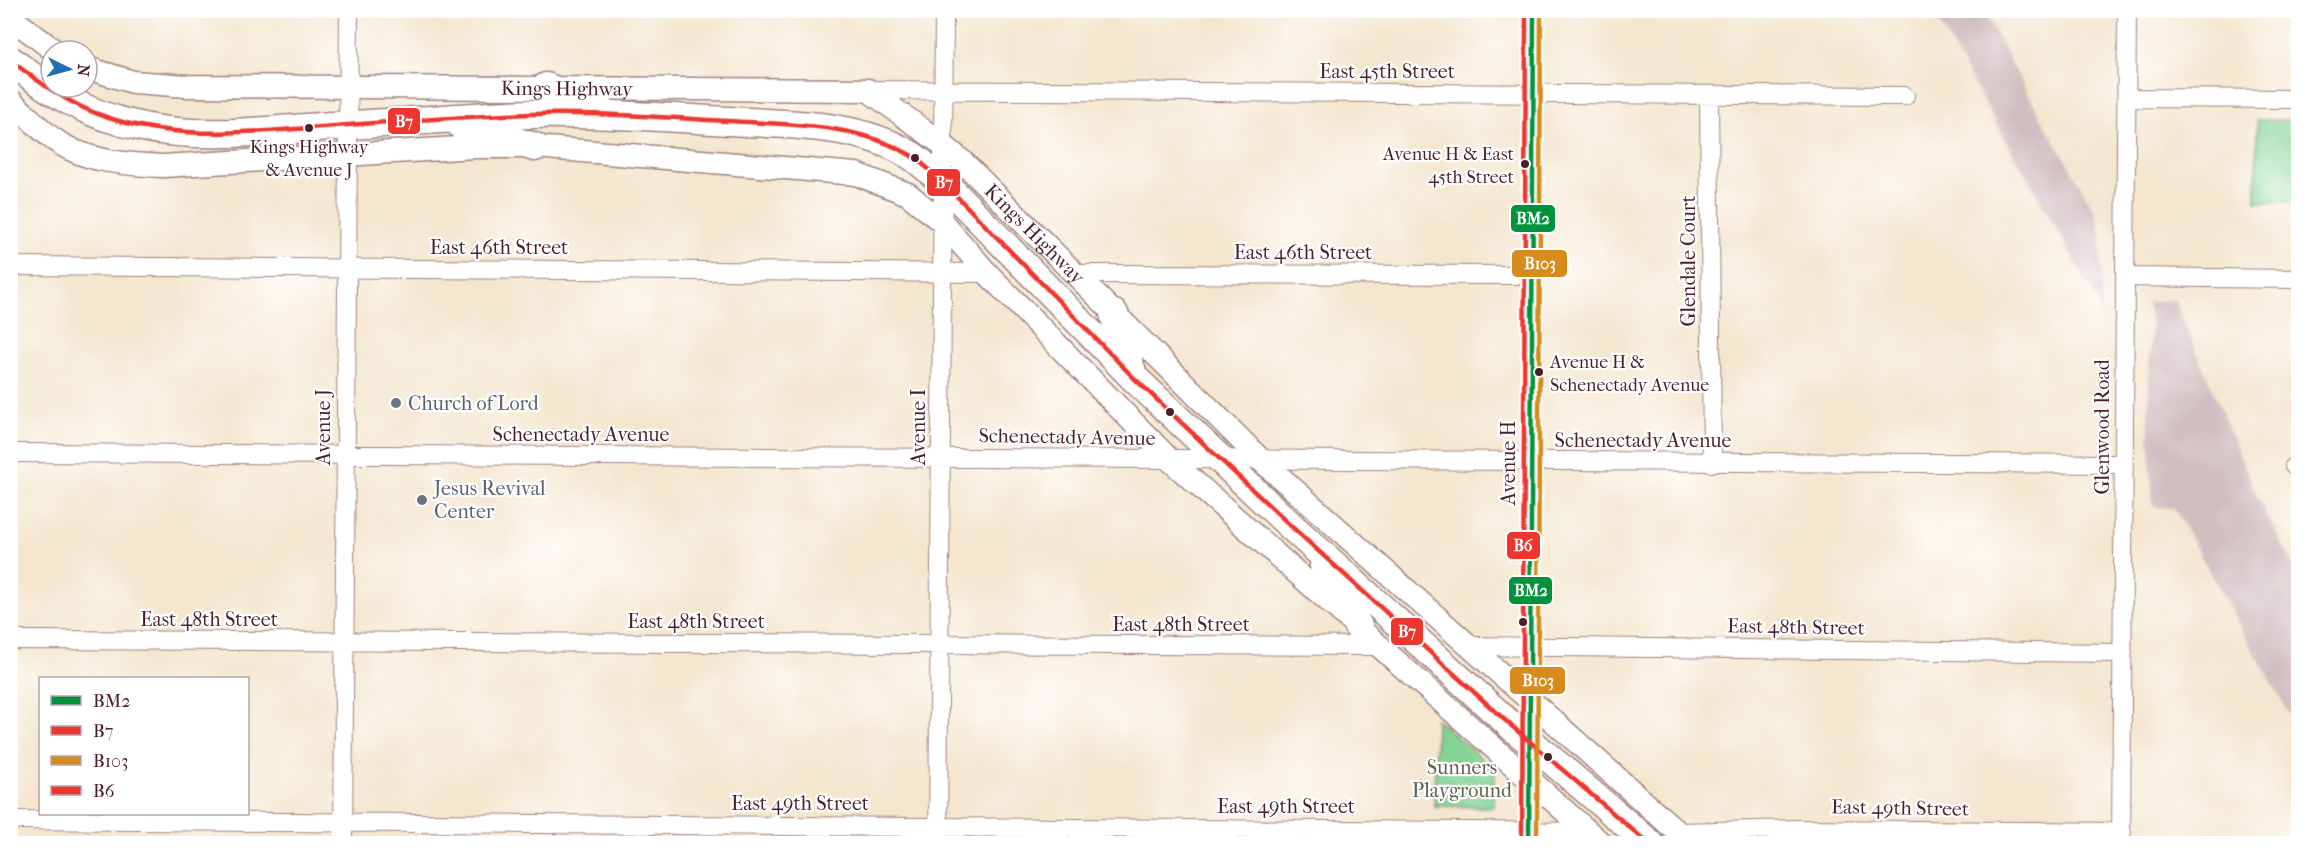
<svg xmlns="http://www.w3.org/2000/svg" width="2309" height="854" font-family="'IM FELL French Canon',serif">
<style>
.industrial{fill:#d2bec1}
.green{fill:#83d393;stroke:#66795f;stroke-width:1.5}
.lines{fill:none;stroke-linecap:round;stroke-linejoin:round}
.minor-casing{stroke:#9f827d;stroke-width:20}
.tertiary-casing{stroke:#9f827d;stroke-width:25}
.primary-casing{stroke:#9f827d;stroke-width:31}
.minor{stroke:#fff;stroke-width:18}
.tertiary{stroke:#fff;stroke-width:22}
.primary{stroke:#fff;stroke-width:28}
.bus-1-casing{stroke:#fff;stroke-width:9}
.bus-2-casing{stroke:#fff;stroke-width:9}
.bus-3-casing{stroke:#fff;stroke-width:9}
.bus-4-casing{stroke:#fff;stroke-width:9}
.bus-1{stroke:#00933c;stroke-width:4.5}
.bus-2{stroke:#ee352e;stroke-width:4.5}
.bus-3{stroke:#d78b1d;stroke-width:4.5}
.bus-4{stroke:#ee352e;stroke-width:4.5}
.bus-dot{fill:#4a1f2b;stroke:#fff;stroke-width:2}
.worship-dot{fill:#6b7280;stroke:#fff;stroke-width:2}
.labels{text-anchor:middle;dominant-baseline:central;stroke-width:4.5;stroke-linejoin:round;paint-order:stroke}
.bus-label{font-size:18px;fill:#4a1f2b;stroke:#fff}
.street-label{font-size:20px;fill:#4a1f2b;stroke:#fff}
.worship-label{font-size:20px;fill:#5b616d;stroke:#fff;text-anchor:start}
.park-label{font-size:20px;fill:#5e5e4f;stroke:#fff}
.line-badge{stroke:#fff;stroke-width:2}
.badge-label{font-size:16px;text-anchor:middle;font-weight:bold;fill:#fff}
</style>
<rect width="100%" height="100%" fill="#fff"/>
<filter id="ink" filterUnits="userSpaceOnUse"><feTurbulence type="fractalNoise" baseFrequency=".0167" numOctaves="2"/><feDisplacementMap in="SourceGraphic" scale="12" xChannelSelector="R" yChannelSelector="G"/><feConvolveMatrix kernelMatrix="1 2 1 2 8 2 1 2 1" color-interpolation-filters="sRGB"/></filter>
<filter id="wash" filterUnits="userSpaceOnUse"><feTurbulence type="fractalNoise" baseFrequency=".008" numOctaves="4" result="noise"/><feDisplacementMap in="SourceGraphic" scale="24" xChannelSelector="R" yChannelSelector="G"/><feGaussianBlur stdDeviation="1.35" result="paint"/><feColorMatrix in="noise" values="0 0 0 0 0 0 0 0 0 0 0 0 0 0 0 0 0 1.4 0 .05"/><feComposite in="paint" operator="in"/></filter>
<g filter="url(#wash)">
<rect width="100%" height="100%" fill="#f4e6cf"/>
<path class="industrial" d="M1932 11H1983L1985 13 2024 87 2096 213 2101 233 2102 315 2095 296Z
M2175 300 2259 501 2298 574V730L2174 508 2153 507 2148 413 2151 323 2147 302Z"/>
<path class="green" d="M2257 120H2298V202H2256Z
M1436 719 1495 770 1494 807 1434 806Z"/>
</g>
<g filter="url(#ink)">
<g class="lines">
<defs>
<path id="minor" d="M868 90 1905 96
M1709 95 1712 463
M2126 98 2298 99
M10 266 987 273
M1074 274 1532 275
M2125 277 2298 279
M10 453 2124 464
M2294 466H2298
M10 640 1380 646
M1468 646 2123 653
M10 820 1589 832
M1678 832 1801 829 2122 832
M1529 843 1534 10
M343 844 349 10
M938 844 944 10
M2121 844 2127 10"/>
<g id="tertiary">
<path d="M10 17 55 51"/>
<path id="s1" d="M87 68 133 82 188 86 868 90 942 144 963 162 1262 461 1691 844"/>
<path d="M10 100C24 112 37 127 52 138 83 162 126 164 163 166L475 147H535L856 174 908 194 942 222 987 273 1170 460 1602 844"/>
</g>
<path id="primary" d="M10 60C55 95 86 115 143 127 208 141 284 128 351 125 410 122 470 116 530 114 596 113 663 117 728 121 790 125 857 122 912 156 923 163 932 173 942 181L1133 377 1292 527 1507 722 1650 844
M546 87 601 109
M462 126 535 147
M1114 314 1132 372
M1324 566 1359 628"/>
</defs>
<use href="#minor" class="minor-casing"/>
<use href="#tertiary" class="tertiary-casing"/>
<use href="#primary" class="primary-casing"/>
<use href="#minor" class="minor"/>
<use href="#tertiary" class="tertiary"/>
<use href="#primary" class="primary"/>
<defs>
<path id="bus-1" d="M1529 844 1534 10"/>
<path id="bus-2" d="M10 60C40 83 70 105 106 117 176 141 250 132 322 127 383 122 445 118 506 115 580 111 655 117 729 121 791 125 857 123 912 156 923 163 932 173 942 181L1133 377 1292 527 1507 722 1649 844"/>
<path id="bus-3" d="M1537 844 1541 10"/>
<path id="bus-4" d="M1522 844 1526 10"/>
</defs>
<use href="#bus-1" class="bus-1-casing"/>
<use href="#bus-2" class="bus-2-casing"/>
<use href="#bus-3" class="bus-3-casing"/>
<use href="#bus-4" class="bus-4-casing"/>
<use href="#bus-1" class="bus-1"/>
<use href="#bus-2" class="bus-2"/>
<use href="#bus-3" class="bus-3"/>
<use href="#bus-4" class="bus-4"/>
</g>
</g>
<g class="bus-dot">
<circle cx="309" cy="128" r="5"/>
<circle cx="915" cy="158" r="5"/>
<circle cx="1525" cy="164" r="5"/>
<circle cx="1539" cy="372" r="5"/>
<circle cx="1170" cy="412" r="5"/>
<circle cx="1523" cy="622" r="5"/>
<circle cx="1548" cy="757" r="5"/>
</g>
<g class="worship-dot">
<circle cx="396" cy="403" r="6"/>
<circle cx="422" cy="500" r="6"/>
</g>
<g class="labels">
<g class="bus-label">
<text x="309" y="147">Kings Highway<tspan x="309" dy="23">&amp; Avenue J</tspan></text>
<text x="1514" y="154" text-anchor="end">Avenue H &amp; East<tspan x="1514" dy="23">45th Street</tspan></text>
<text x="1550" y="362" text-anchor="start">Avenue H &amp;<tspan x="1550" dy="23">Schenectady Avenue</tspan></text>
</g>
<g class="street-label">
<text x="1387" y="71">East 45th Street</text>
<text stroke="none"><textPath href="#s1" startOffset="482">Kings Highway</textPath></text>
<text stroke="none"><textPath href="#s1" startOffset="1004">Kings Highway</textPath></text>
<text x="499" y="247">East 46th Street</text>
<text x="1303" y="252">East 46th Street</text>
<text transform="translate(1688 261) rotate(-90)">Glendale Court</text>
<text transform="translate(323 427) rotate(-90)">Avenue J</text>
<text transform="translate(918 427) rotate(-90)">Avenue I</text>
<text transform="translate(2102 427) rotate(-90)">Glenwood Road</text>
<text x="581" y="434">Schenectady Avenue</text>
<text transform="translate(1067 437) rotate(1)">Schenectady Avenue</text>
<text x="1643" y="440">Schenectady Avenue</text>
<text transform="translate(1508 463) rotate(-90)">Avenue H</text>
<text x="209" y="619">East 48th Street</text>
<text x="696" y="621">East 48th Street</text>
<text x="1181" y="624">East 48th Street</text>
<text transform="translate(1796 627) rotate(1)">East 48th Street</text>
<text x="800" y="803">East 49th Street</text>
<text x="1286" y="806">East 49th Street</text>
<text transform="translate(1900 808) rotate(1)">East 49th Street</text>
</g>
<g class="worship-label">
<text x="408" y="403">Church of Lord</text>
<text x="434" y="488">Jesus Revival<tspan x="434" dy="23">Center</tspan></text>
</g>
<g class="park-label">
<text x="1462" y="767">Sunners<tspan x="1462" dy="23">Playground</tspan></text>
</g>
</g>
<g class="line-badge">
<rect x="387" y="107" width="34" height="28" rx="6" fill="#ee352e"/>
<rect x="926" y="168" width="35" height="29" rx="6" fill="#ee352e"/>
<rect x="1510" y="204" width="46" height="29" rx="6" fill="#00933c"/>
<rect x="1511" y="249" width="57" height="29" rx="6" fill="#d78b1d"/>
<rect x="1506" y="531" width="35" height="29" rx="6" fill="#ee352e"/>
<rect x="1508" y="576" width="45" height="29" rx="6" fill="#00933c"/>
<rect x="1390" y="617" width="34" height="29" rx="6" fill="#ee352e"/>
<rect x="1509" y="666" width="57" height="29" rx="6" fill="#d78b1d"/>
</g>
<g class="badge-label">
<text x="404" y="127">B7</text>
<text x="944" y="188">B7</text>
<text x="1533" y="224">BM2</text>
<text x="1540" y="269">B103</text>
<text x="1523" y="551">B6</text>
<text x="1531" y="596">BM2</text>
<text x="1407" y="637">B7</text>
<text x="1538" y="686">B103</text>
</g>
<rect width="2309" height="854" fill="none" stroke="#fff" stroke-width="36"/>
<rect x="39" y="677" width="210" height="138" fill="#ffffff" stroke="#b7a5aa" stroke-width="1.5"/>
<rect x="51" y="696" width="30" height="9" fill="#00933c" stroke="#b7a5aa" stroke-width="1.5"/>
<text x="93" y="707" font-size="18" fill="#4a1f2b">BM2</text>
<rect x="51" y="726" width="30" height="9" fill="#ee352e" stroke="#b7a5aa" stroke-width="1.5"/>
<text x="93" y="737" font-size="18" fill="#4a1f2b">B7</text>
<rect x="51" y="756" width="30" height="9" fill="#d78b1d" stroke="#b7a5aa" stroke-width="1.5"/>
<text x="93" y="767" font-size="18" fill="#4a1f2b">B103</text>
<rect x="51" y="786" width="30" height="9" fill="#ee352e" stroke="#b7a5aa" stroke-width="1.5"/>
<text x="93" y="797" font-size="18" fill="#4a1f2b">B6</text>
<g transform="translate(69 69) rotate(95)"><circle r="28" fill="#ffffff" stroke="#b7a5aa" stroke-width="1.5"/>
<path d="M0-4.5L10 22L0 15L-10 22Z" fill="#1f6fb2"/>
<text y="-9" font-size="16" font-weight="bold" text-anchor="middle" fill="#4a1f2b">N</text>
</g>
</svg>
